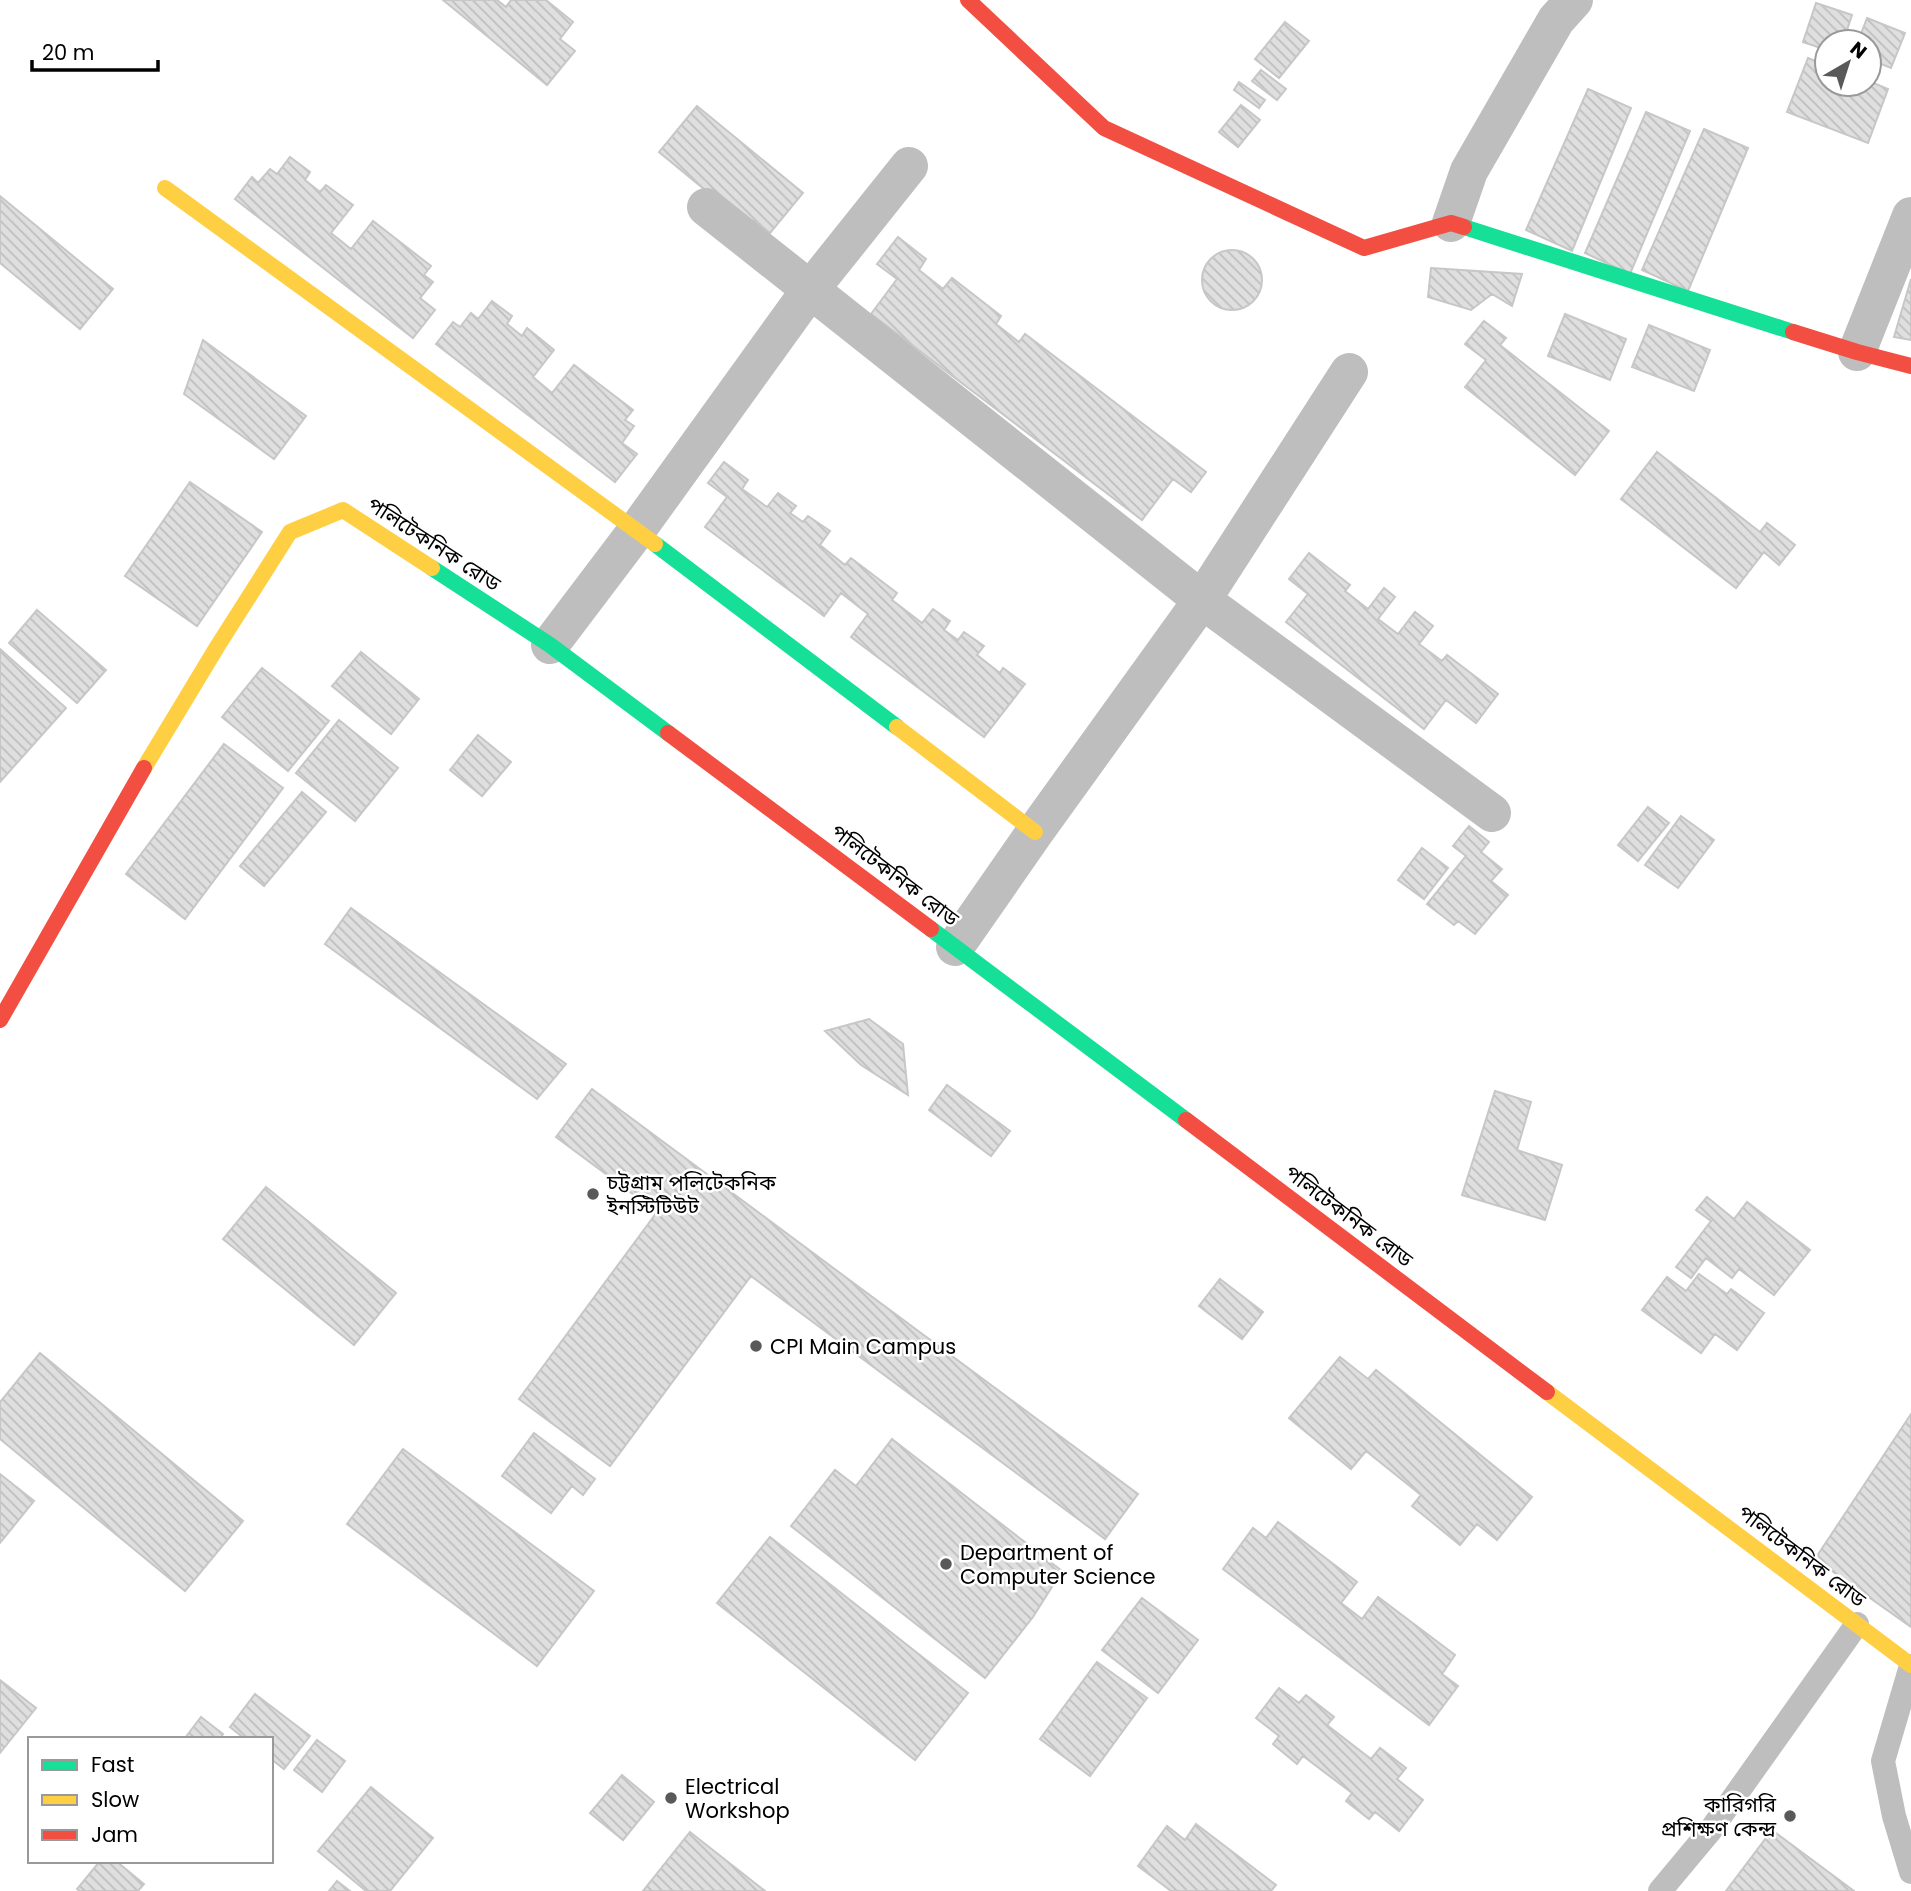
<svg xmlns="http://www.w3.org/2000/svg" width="1911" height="1891" font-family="Poppins,'Noto Sans Bengali',sans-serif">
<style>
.building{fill:url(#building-back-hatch);stroke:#c7c7c7;stroke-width:2}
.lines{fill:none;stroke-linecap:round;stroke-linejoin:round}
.lane{stroke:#bebebe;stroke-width:24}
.street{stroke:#bebebe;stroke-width:38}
.fast{stroke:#16e098;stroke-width:16}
.slow{stroke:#ffcf43;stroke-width:16}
.jam{stroke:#f24e42;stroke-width:16}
.poi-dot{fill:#595959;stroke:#fff;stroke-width:2.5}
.labels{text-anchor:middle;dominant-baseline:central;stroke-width:5;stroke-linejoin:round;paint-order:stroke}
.street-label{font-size:21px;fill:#000;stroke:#fff}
.poi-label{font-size:21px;fill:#000;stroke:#fff;text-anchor:start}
</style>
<defs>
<pattern id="building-back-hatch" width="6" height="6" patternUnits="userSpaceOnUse" patternTransform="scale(1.75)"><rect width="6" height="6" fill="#dfdfdf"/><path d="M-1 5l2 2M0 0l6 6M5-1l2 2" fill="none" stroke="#bebebe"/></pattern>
</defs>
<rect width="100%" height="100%" fill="#fff"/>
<path class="building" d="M443 0H497L506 7 511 0H546L573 22 560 39 575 51 547 85Z
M1816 3 1852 15 1843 42H1827V50L1803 42Z
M1867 18 1905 33 1891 68 1869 59V42H1858Z
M1285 22 1309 41 1279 78 1255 59Z
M1808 58 1827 66V84H1869V81L1888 89 1868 143 1787 112Z
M1261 70 1286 89 1277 100 1252 81Z
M1239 82 1265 100 1259 108 1234 90Z
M1588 89 1631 108 1572 251 1526 230Z
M1241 105 1260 120 1238 147 1219 132Z
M697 106 803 193 770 233 754 220 749 226 659 152Z
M1646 112 1690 131 1630 274 1585 253Z
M1704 129 1748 148 1688 291 1642 270Z
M290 157 310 172 305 180 320 192 326 185 353 205 331 233 351 249 373 221 431 266 424 275 433 282 420 298 435 310 413 338 235 199 252 177 258 183 270 169 277 174Z
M0 196 113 289 80 329 0 263Z
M898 237 926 259 919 270 943 289 952 278 1001 316 996 324 1019 342 1025 334 1206 472 1191 492 1173 479 1142 520 871 314 897 279 877 264Z
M1202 280a30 30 0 1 1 60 0a30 30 0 1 1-60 0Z
M1431 268 1522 274 1512 306 1492 294 1471 310 1428 297Z
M1911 279V340L1894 337Z
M492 301 512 316 507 324 522 336 527 328 554 350 533 377 552 393 574 365 633 410 625 420 634 426 622 443 637 454 615 482 436 344 453 322 460 327 471 313 478 319Z
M1565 314 1626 339 1610 380 1548 356Z
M1484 321 1506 338 1500 345 1609 431 1575 475 1465 387 1486 360 1465 344Z
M1649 325 1710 350 1694 391 1632 367Z
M203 340 306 416 274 459 184 394Z
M1657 452 1760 532 1767 523 1795 545 1779 565 1764 552 1736 588 1621 499Z
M724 462 748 480 742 489 767 507 778 493 796 506 790 513 803 522 808 516 830 531 820 545 845 565 851 558 897 593 892 600 922 623 933 609 950 621 944 630 958 640 964 632 984 646 977 655 1000 673 1003 668 1025 684 984 737 851 637 868 614 841 593 824 616 705 527 727 497 708 483Z
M190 482 262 532 197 626 125 576Z
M1309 553 1350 585 1345 591 1368 609 1384 588 1395 597 1378 619 1398 634 1415 612 1433 626 1419 644 1442 661 1447 655 1498 694 1476 723 1446 700 1424 729 1286 622 1308 594 1289 579Z
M37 610 106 670 77 703 9 643Z
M0 649 66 708 0 782Z
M361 652 419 699 391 734 332 686Z
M262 668 329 721 288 771 222 717Z
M339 720 398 768 355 821 296 773Z
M478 735 511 762 482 796 450 770Z
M224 744 283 788 185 919 126 874Z
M302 792 326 812 264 886 240 866Z
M1648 807 1669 823 1638 861 1618 845Z
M1681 816 1714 840 1678 888 1645 865Z
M1469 826 1489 842 1481 852 1502 869 1491 881 1508 895 1475 934 1458 921 1454 925 1427 904 1466 856 1453 846Z
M1422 848 1448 868 1424 899 1398 880Z
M351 908 566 1064 537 1099 325 944Z
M869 1019 903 1044 908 1095 861 1065 825 1031Z
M947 1085 1010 1131 991 1156 929 1110Z
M592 1089 1138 1494 1105 1539 751 1276 610 1466 519 1399 657 1212 556 1137Z
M1495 1091 1531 1102 1517 1150 1562 1165 1545 1220 1462 1195Z
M266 1187 396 1293 354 1345 223 1239Z
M1707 1197 1734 1219 1747 1202 1810 1250 1774 1295 1739 1269 1732 1278 1706 1258 1691 1278 1676 1267 1711 1221 1696 1210Z
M1699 1274 1727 1294 1731 1289 1764 1313 1737 1350 1715 1334 1701 1353 1642 1310 1667 1277 1686 1291Z
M1220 1279 1263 1312 1242 1339 1199 1306Z
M40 1353 243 1521 185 1591 0 1439V1402Z
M1340 1357 1368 1379 1376 1370 1532 1497 1497 1540 1477 1524 1460 1545 1412 1506 1421 1495 1366 1451 1351 1469 1289 1418Z
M1911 1414V1627L1815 1559Z
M534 1433 595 1479 583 1495 572 1486 551 1513 502 1476Z
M892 1439 1062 1571 1033 1617 985 1678 791 1526 835 1470 856 1486Z
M403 1449 594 1591 537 1666 347 1524Z
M0 1474 34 1501 0 1543Z
M1278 1522 1357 1582 1341 1603 1362 1619 1378 1597 1455 1655 1442 1674 1458 1686 1429 1725 1223 1569 1253 1528 1266 1538Z
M770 1537 968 1693 915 1760 717 1603Z
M1142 1598 1198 1640 1158 1693 1102 1650Z
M1097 1662 1147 1698 1090 1776 1040 1739Z
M0 1680 36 1708 0 1753Z
M1279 1688 1299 1703 1306 1695 1334 1717 1327 1725 1371 1759 1380 1748 1406 1768 1397 1779 1423 1800 1399 1831 1375 1812 1369 1819 1346 1801 1352 1793 1303 1756 1297 1764 1273 1744 1279 1736 1256 1718Z
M255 1694 310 1736 284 1769 271 1759V1739H245L230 1727Z
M201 1717 223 1734 220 1739 185 1738Z
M317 1740 345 1761 322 1792 294 1770Z
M622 1775 654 1802 623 1840 590 1813Z
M371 1787 433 1838 390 1891H366L318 1851Z
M1196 1824 1276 1885 1271 1891H1171L1138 1866 1167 1826 1185 1840Z
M1772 1830 1854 1891H1726Z
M690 1832 765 1891H643Z
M100 1861H116L144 1884 138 1891H80L77 1889Z
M337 1881 350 1891H329Z"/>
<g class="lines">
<path class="lane" d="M1911 1666 1883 1761 1894 1816 1911 1872
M1660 1891 1710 1831 1857 1624"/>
<path class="street" d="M706 207 1202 600 1492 813
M1451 223 1469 171 1556 20 1574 0
M1857 352 1911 216
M550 645 637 530 810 290 909 166
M955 947 1035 832 1202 600 1349 372"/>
<path class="fast" d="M1464 227 1793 332
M655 544 897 727
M432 568 550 645 668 733
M931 929 1186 1120"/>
<path class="slow" d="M165 188 655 544
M897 727 1035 832
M144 768 217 647 290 532 343 510 432 568
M1547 1392 1911 1665"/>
<path class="jam" d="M968 0 1104 128 1364 248 1451 223 1464 227
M1793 332 1857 352 1911 366
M668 733 931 929
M0 1020 144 768
M1186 1120 1547 1392"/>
</g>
<g class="poi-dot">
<circle cx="593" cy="1194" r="7"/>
<circle cx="756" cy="1346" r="7"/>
<circle cx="946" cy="1564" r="7"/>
<circle cx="671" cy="1798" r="7"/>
<circle cx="1790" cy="1816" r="7"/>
</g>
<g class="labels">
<g class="street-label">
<text transform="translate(434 544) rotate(33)">পলিটেকনিক রোড</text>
<text transform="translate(895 875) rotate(37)">পলিটেকনিক রোড</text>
<text transform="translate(1349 1216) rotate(37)">পলিটেকনিক রোড</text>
<text transform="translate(1802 1556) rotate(37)">পলিটেকনিক রোড</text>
</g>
<g class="poi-label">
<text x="607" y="1182">চট্টগ্রাম পলিটেকনিক<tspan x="607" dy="24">ইনস্টিটিউট</tspan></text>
<text x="770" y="1346">CPI Main Campus</text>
<text x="960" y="1552">Department of<tspan x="960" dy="24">Computer Science</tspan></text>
<text x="685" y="1786">Electrical<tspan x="685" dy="24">Workshop</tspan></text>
<text x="1776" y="1804" text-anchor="end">কারিগরি<tspan x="1776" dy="24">প্রশিক্ষণ কেন্দ্র</tspan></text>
</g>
</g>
<rect x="28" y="1737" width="245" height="126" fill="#ffffff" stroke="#999999" stroke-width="2"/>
<rect x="42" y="1760" width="35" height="10" fill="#16e098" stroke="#999999" stroke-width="2"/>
<text x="91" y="1772" font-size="21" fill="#000000">Fast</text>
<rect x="42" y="1795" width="35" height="10" fill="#ffcf43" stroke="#999999" stroke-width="2"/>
<text x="91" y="1807" font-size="21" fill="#000000">Slow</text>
<rect x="42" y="1830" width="35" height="10" fill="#f24e42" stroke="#999999" stroke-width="2"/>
<text x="91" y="1842" font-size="21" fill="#000000">Jam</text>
<g transform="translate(1848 63) rotate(39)"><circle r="33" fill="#ffffff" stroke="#999999" stroke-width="2"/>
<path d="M0-5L12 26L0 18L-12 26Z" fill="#595959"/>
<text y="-10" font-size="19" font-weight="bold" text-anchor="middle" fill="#000000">N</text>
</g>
<path d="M32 60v10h126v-10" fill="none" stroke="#000000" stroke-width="3.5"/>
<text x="42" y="60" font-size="21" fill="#000000" stroke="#ffffff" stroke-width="5" paint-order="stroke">20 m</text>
</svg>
